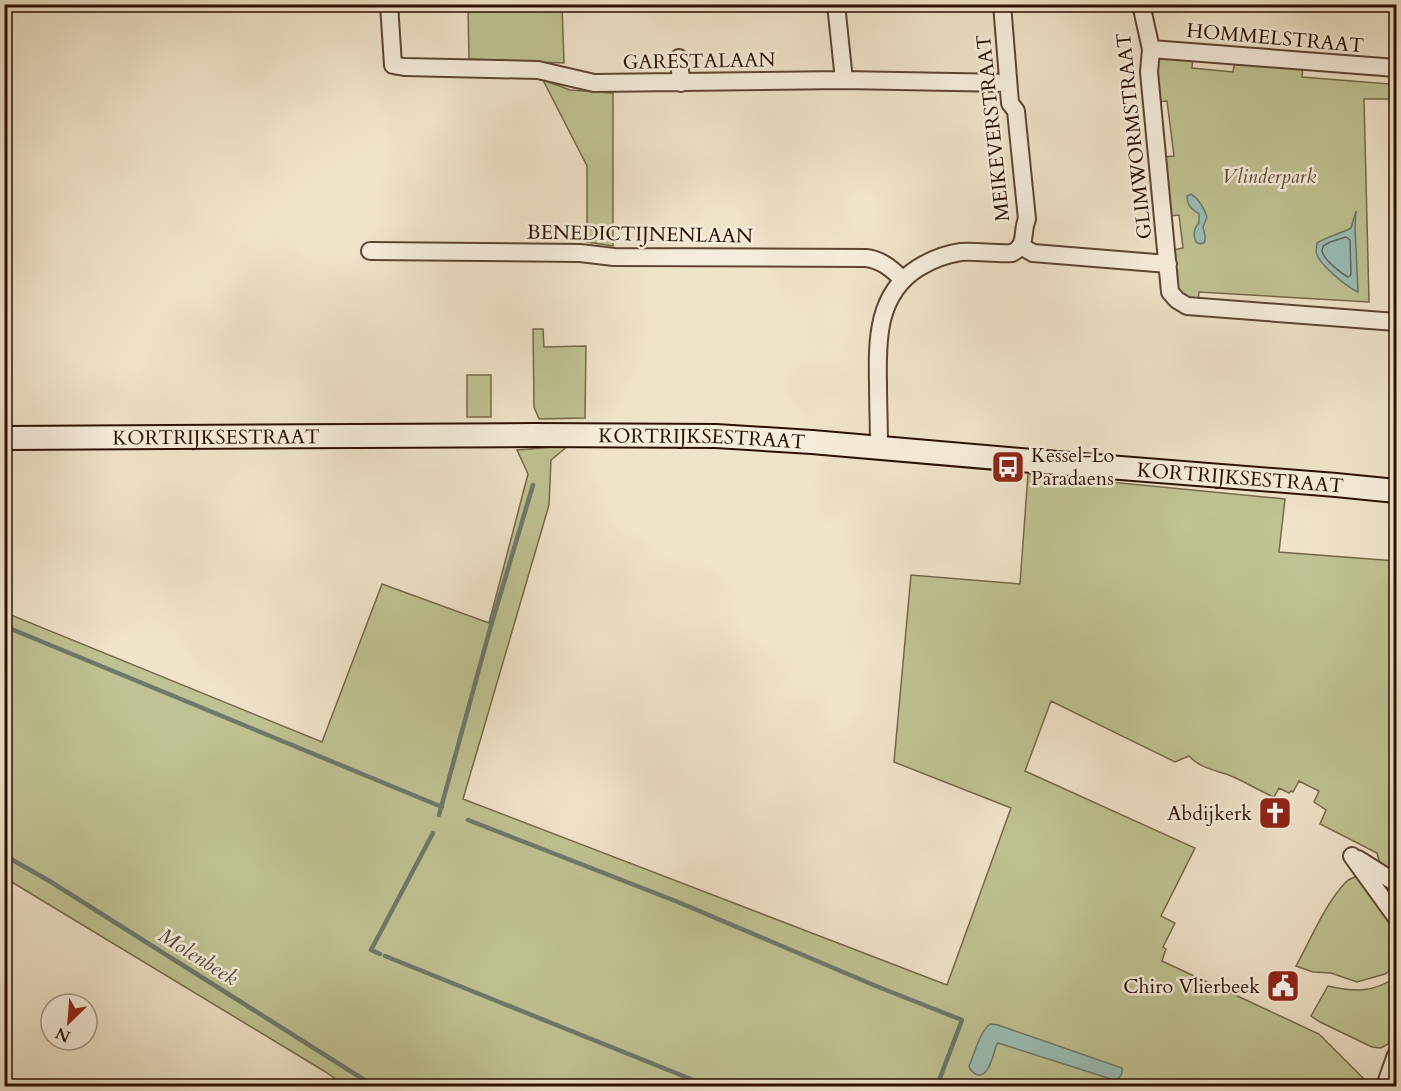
<svg xmlns="http://www.w3.org/2000/svg" width="1401" height="1091" font-family="Cardo,serif">
<style>
.green{fill:#bfc292;stroke:#766849;stroke-width:1.5}
.water{fill:#9abeb6;stroke:#6e786d;stroke-width:1.5}
.lines{fill:none;stroke-linecap:round;stroke-linejoin:round}
.shore{stroke:#64665b;stroke-width:1.5}
.stream{stroke:#6e786d;stroke-width:4.5}
.street-casing{stroke:#5e4432;stroke-width:20}
.secondary-casing{stroke:#2d0f00;stroke-width:26}
.street{stroke:#f5eddb;stroke-width:16}
.secondary{stroke:#f5eddb;stroke-width:22}
.labels{text-anchor:middle;dominant-baseline:central;stroke-width:5;stroke-linejoin:round;paint-order:stroke}
.street-label{font-size:20px;fill:#2d0f00;stroke:#f5eddb}
.park-label{font-size:20px;font-style:italic;fill:#604e33;stroke:#f5eddb}
.poi-label{font-size:20px;fill:#2d0f00;stroke:#f5eddb;text-anchor:end}
.water-label{font-size:21px;font-style:italic;fill:#534c40;stroke:#f5eddb}
</style>
<rect width="100%" height="100%" fill="#efe3c8"/>
<filter id="stains"><feTurbulence type="fractalNoise" baseFrequency=".00333" numOctaves="4"/><feColorMatrix values="0 0 0 0 .2 0 0 0 0 .09 0 0 0 0 .02 0 0 0 .5 -.17"/></filter>
<radialGradient id="worn" r=".72"><stop offset=".6" stop-color="#630" stop-opacity="0"/><stop offset="1" stop-color="#630" stop-opacity=".3"/></radialGradient>
<path class="green" d="M468 5H580H562L564 63 469 59Z
M1163 57H1193L1192 68 1233 72 1235 61 1303 66 1302 77 1389 84 1390 73 1396 74V99H1364L1369 302 1199 292 1198 303C1194 301 1188 300 1184 297 1174 289 1174 262 1173 250L1183 248 1179 215 1169 216 1162 157 1174 156 1167 101 1156 102V65L1159 60Z
M543 80 570 90 613 93V246L587 242V166Z
M533 329H543L544 347 586 346 585 418 539 419 534 407Z
M467 375H491V417H467Z
M568 446 551 460 549 505 463 799 947 985 1011 808 894 762 911 575 1020 584 1028 474 1285 499 1279 552 1396 561V876L1380 864 1377 853 1320 824 1326 810 1314 802 1319 791 1299 781 1293 792 1291 791 1289 793 1279 788 1274 797C1259 791 1246 782 1231 776 1216 770 1201 769 1189 756L1175 762 1051 701 1025 771 1195 848 1161 916 1175 923 1163 947 1166 949 1162 961 1319 1034 1371 1086H346L324 1071 5 878 4 612 322 742 382 584 489 623 528 474 517 450Z
M1362 875 1396 923V967L1385 974 1357 982 1331 973 1313 972 1296 966C1310 941 1325 904 1345 883 1349 878 1355 877 1362 875Z
M1396 977V1025L1388 1044 1381 1048 1372 1047 1320 1022 1311 1016 1328 986C1354 992 1373 993 1396 977Z"/>
<path class="water" d="M1191 194C1199 199 1204 208 1207 217L1203 227C1204 233 1207 236 1204 243L1200 244 1196 242C1193 235 1193 229 1199 223V214C1192 209 1187 206 1187 196Z
M1356 211 1355 227 1358 292C1347 287 1318 264 1316 252 1316 252 1317 244 1317 243 1328 236 1340 234 1351 228Z
M990 1024 998 1025 1122 1068C1123 1074 1120 1079 1114 1080L998 1043 996 1046C993 1057 986 1088 970 1069L969 1066C975 1053 979 1033 990 1024Z"/>
<g class="lines">
<path class="shore" d="M1346 237 1350 240 1351 275 1348 277C1342 274 1323 259 1322 251 1322 250 1323 248 1323 246L1330 242Z"/>
<path class="stream" d="M4 626 442 807
M439 815 490 629 533 485
M468 820 678 902 876 986 962 1020 937 1086
M4 855 51 882 374 1086
M380 954 371 950 433 833
M385 956 708 1086"/>
<defs>
<path id="street" d="M389 4 393 65 404 67 538 70 594 83 844 80 1008 83
M836 4 844 80
M1141 4 1151 49 1149 72 1170 292 1177 300 1187 306 1396 322
M1151 49 1396 68
M679 58 681 83
M1021 246 1033 253 1168 264
M370 251 580 253 614 257 866 258C882 260 892 269 903 280
M879 448C879 426 878 405 878 383 877 340 877 294 918 268 931 260 946 254 961 252 978 251 995 254 1012 253 1028 245 1021 233 1027 219L1016 111 1010 103 1002 4
M1352 856 1396 917
M1358 859 1396 883
M1385 1086 1396 1055"/>
<g id="secondary">
<path id="s1" d="M4 438 534 435 716 436 812 442 1020 460 1336 485 1396 491"/>
</g>
</defs>
<use href="#street" class="street-casing"/>
<use href="#secondary" class="secondary-casing"/>
<use href="#street" class="street"/>
<use href="#secondary" class="secondary"/>
</g>
<defs>
<symbol id="bus-square" viewBox="-11 -11 22 22"><rect x="-9" y="-9" width="18" height="18" rx="4" fill="#8f2418" stroke="#f5eddb"/><path d="M-5-6H5V4H4V6H2V4H-2V6H-4V4H-5ZM-3.5-4V0h7V-4ZM-3.5 1.2v1.5H-2V1.2ZM2 1.2v1.5H3.5V1.2Z" fill="#fff"/></symbol>
<symbol id="church-square" viewBox="-11 -11 22 22"><rect x="-9" y="-9" width="18" height="18" rx="4" fill="#8f2418" stroke="#f5eddb"/><path d="M-1.2-6h2.4v3.5h3.3v2.4h-3.3V6h-2.4V-.1h-3.3v-2.4h3.3Z" fill="#fff"/></symbol>
<symbol id="civic-square" viewBox="-11 -11 22 22"><rect x="-9" y="-9" width="18" height="18" rx="4" fill="#8f2418" stroke="#f5eddb"/><path d="M-.6-6.5H3V-4.5H.6V-3L4-1V1h2V6H-6V1h2V-1L-.6-3ZM-1.2 2.5V6h2.4V2.5Z" fill="#fff"/></symbol>
</defs>
<g fill-rule="evenodd">
<use href="#bus-square" x="989" y="448" width="38" height="38"/>
<use href="#church-square" x="1256" y="794" width="38" height="38"/>
<use href="#civic-square" x="1264" y="967" width="38" height="38"/>
</g>
<g class="labels">
<g class="street-label">
<text transform="translate(1275 38) rotate(5)">HOMMELSTRAAT</text>
<text transform="translate(699 61) rotate(-1)">GARESTALAAN</text>
<text transform="translate(993 128) rotate(-96)">MEIKEVERSTRAAT</text>
<text transform="translate(1134 136) rotate(-96)">GLIMWORMSTRAAT</text>
<text transform="translate(640 234) rotate(1)">BENEDICTIJNENLAAN</text>
<text stroke="none"><textPath href="#s1" startOffset="212">KORTRIJKSESTRAAT</textPath></text>
<text stroke="none"><textPath href="#s1" startOffset="698">KORTRIJKSESTRAAT</textPath></text>
<text stroke="none"><textPath href="#s1" startOffset="1238">KORTRIJKSESTRAAT</textPath></text>
</g>
<g class="park-label">
<text x="1269" y="176">Vlinderpark</text>
</g>
<g class="poi-label">
<text x="1031" y="455" text-anchor="start">Kessel-Lo<tspan x="1031" dy="23">Paradaens</tspan></text>
<text x="1252" y="813">Abdijkerk</text>
<text x="1260" y="986">Chiro Vlierbeek</text>
</g>
<g class="water-label">
<text transform="translate(198 957) rotate(32)">Molenbeek</text>
</g>
</g>
<rect width="1401" height="1091" fill="none" stroke="#efe3c8" stroke-width="24"/>
<rect x="6" y="6" width="1389" height="1079" fill="none" stroke="#2d0f00" stroke-width="3"/>
<rect x="12" y="12" width="1377" height="1067" fill="none" stroke="#2d0f00" stroke-width="1.5"/>
<g transform="translate(69 1022) rotate(205)"><circle r="28" fill="#f5eddb" stroke="#a59483" stroke-width="1.5"/>
<path d="M0-4.5L10 22L0 15L-10 22Z" fill="#8f2418"/>
<text y="-9" font-size="16" font-weight="bold" text-anchor="middle" fill="#2d0f00">N</text>
</g>
<rect width="100%" height="100%" filter="url(#stains)"/>
<rect width="100%" height="100%" fill="url(#worn)"/>
</svg>
